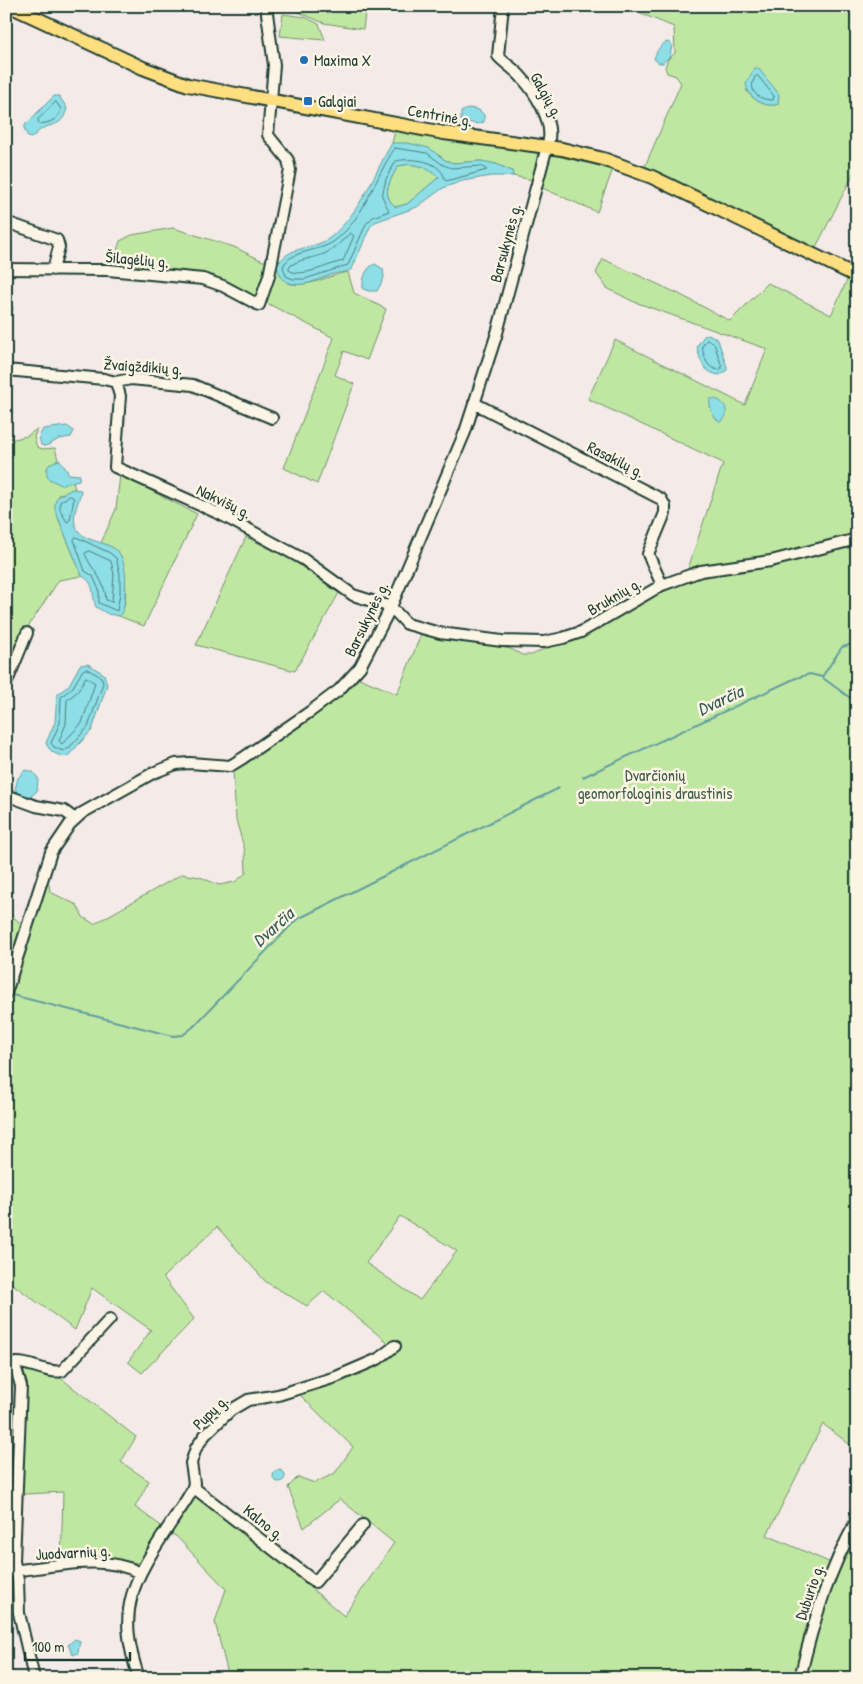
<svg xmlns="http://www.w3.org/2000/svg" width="863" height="1684" font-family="'Patrick Hand',sans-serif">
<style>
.green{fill:#c0e7a2;stroke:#70926b;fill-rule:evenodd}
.water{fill:#8ddee7;stroke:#619e9f;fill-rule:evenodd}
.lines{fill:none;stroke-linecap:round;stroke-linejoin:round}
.shore{stroke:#4b7d7c;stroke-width:1}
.stream{stroke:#619e9f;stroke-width:2}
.minor-casing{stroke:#1f3d34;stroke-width:14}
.major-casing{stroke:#1f3d34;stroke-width:16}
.minor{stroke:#fcf5e5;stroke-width:10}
.major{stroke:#fedf80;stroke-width:12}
.poi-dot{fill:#1f6fb2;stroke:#fcf5e5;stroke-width:2}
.labels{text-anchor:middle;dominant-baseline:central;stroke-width:5;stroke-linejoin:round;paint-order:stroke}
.poi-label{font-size:16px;fill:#1f3d34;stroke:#fcf5e5;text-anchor:start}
.street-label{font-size:16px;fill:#1f3d34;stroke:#fcf5e5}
.park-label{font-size:16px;fill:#3f5f4a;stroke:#fcf5e5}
.water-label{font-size:18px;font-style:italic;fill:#355d58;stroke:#fcf5e5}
</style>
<rect width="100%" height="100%" fill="#f4eae7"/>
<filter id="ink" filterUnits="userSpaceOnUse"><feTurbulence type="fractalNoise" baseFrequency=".02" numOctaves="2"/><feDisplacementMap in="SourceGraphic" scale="10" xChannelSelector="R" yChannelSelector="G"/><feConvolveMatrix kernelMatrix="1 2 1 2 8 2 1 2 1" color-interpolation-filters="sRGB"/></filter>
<g filter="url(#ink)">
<path class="green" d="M293 6H366L363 29 324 23 291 9Z
M639 6H857V167L815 249 645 166 681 83 676 76 667 73 665 67 668 59 675 53 674 27 642 14ZM746 90 778 104C766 108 753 100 746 90Z
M283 14 305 17 319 24 325 40 280 36Z
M395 131 423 137 433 135 533 150 538 152 533 180 513 176 512 171 496 164 481 161 453 163 445 160 439 155 392 143Z
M553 155 613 169 597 212 540 187 549 157Z
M410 164 424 167 439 177 407 204 396 207C380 195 390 181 398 166Z
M173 228 234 247 263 261 280 260 277 267 287 283C308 289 328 275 348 272L354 293 386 309 367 360 344 351 335 375 354 384 317 484 284 468 334 338 213 275 151 270 132 263 117 251 120 241 132 235Z
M603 259 679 294 730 321 768 283 831 315 849 276 857 280V1450L823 1424 767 1535 838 1566 857 1534V1678H792L732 1671 731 1678H229L215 1622 226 1589 177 1537 164 1529 146 1559 139 1563 107 1559 61 1564 63 1492 6 1495V1469L20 1467 25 1389 22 1368 62 1379 136 1437 121 1462 149 1481 135 1507 164 1528 194 1495 200 1494 344 1616 394 1543 340 1499 304 1528 288 1487 298 1477 315 1483 335 1473 353 1447 299 1394 372 1365 396 1349 324 1291 307 1306 266 1282 217 1227 163 1277 194 1319 142 1373 128 1362 151 1330 92 1288 75 1330 7 1280 6 911 24 926 43 881 49 884 50 892 77 905 83 917 94 924 182 874 200 877 219 885 235 882 246 873 245 851 236 820 233 770 345 689 357 677 397 694 422 632 511 649 522 655H532L643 600 683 584 723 463 588 399 615 340 745 405 767 349 632 301 607 288 596 273ZM400 1216 457 1251 420 1300 366 1263Z
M37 429 34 437 37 447 43 449 55 448 58 460 49 465 46 470 73 482 75 489 58 495 59 520 82 576 59 580 26 630 6 675V441L27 436Z
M120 475 197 514 144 626 119 616C131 603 126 559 112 548 109 546 104 545 101 543L116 509Z
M246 537 291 559 339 593 295 671 196 645Z"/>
<path class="water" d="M668 42 672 45 670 56 663 63H659L654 59C656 52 661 43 668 42Z
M755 68H758L779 94 778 104C764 109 747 97 746 83Z
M54 96H59L67 108C62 128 53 122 40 130 37 133 34 136 31 138L28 137 24 128 26 124Z
M469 108 479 110 484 115V122L478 124 461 121V112Z
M392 143H408L429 148 445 160 453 163 481 161 496 164 512 171 513 176H491L462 181 443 188 417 207 375 222 370 227 352 269C346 273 340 272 333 274 315 280 300 291 282 279L277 267C286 244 316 251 332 236 361 211 373 176 392 143ZM410 164 424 167 439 177 407 204 396 207C380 195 390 181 398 166Z
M375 264 383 269 384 278 377 291H369L363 289C362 279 366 267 375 264Z
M6 298 13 308 10 319H6Z
M709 334 718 340 727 367V370L720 375C703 373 700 361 697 346L704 336Z
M710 399C723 397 733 413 721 422 714 421 708 406 710 399Z
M67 426 74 431 71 437 59 439 46 446 41 445 39 437 43 429Z
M60 460 69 474 80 475 79 480 61 485 49 479C43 469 49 462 60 460Z
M72 489 81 490C80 501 72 512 75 524 81 546 112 538 121 556 126 567 126 579 125 591 125 599 125 610 119 616L108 614 96 607C91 594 96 583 82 576L55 510C54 495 60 496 72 489Z
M88 664 104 674 107 685 92 730 68 756C59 757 49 752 46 743L55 722 57 695 69 685 80 665Z
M25 770 33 772 38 778 37 791 28 799 18 794 15 789 18 778Z
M273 1476a6 6 0 1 1 12 0a6 6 0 1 1-12 0Z
M75 1639 80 1641 78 1653 73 1655 68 1645Z"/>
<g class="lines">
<path class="shore" d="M758 76 774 96 773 100C759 100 747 92 755 77Z
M56 102 61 109C58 120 50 123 39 124L38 120Z
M395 148 427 153 443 165 452 168 481 166 487 170 446 181C444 179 444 176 443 174 435 159 409 158 396 161L386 179 382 196 389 211 373 217 366 224 348 265 305 279H293L286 276 283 267C289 250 319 252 333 242 365 219 374 178 395 148Z
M350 233 354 236 343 261C329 264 300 279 289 270V267C299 258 314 259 326 253 336 248 342 241 350 233Z
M707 340 714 343 722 367 720 370C706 369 705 358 702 347Z
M70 496 74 498 70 520 67 522 60 510V502Z
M76 537 110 553 116 558 120 574V593L117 611 99 603V590L93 576 85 571 74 540Z
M89 551 111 561 114 575 112 602 106 600C105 579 92 571 85 554Z
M87 669 101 677 103 683 88 727 69 748 63 751 54 747 51 743 60 723 61 697 73 687 83 670Z
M86 677 95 683 82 723 62 744 59 741 66 724 67 700 78 691Z"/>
<path class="stream" d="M823 678 857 703
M583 777 796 678 810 674 822 677 842 647 857 643
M12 995 173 1036 183 1035 193 1027 296 920 559 788"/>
<defs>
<path id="minor" d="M6 222 57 240 59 247 53 270
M6 269 108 270 203 279 223 286 259 305 269 276 290 170 288 160 268 135 274 65 266 6
M6 370 104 379 116 382 131 379 193 385 272 418
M116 382 120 396 115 467 222 515 303 559 353 595 391 607 407 624 440 633 502 641 544 642 563 638 581 632 662 585 701 571 771 561 857 539
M474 403 661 499 665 506V513L648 554 662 585
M6 684 27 633
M6 795 36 806 64 811 75 819
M6 993 51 852 70 824 82 813 153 773 176 764 190 763 230 766 243 758 311 711 339 690 360 667 391 607 465 432 497 333 549 139C552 119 535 92 522 78 515 69 505 64 498 56L503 6
M6 1359 17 1372 21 1386 14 1561 18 1580 19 1613 34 1678
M13 1366 16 1363C31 1362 47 1374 62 1371L110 1319
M193 1487 315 1582 363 1525
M6 1571C50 1569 100 1552 140 1573
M139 1678C115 1608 133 1581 171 1523 178 1512 186 1502 192 1490L194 1483 191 1463 196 1448 205 1435 231 1410 248 1400 278 1395 336 1377 378 1359 395 1346
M800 1678C813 1622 829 1570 857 1520"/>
<path id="major" d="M10 6 143 68 188 85 444 133 562 149 603 159 652 177 857 276"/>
</defs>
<use href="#minor" class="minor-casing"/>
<use href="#major" class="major-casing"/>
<use href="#minor" class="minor"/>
<use href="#major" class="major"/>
</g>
</g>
<g class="poi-dot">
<circle cx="304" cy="60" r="5"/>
<rect x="303" y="96" width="10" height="10" rx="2.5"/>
</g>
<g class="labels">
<g class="poi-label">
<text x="314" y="60">Maxima X</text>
<text x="318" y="101">Galgiai</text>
</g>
<g class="street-label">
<text transform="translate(547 95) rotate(61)">Galgių g.</text>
<text transform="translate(440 115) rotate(10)">Centrinė g.</text>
<text transform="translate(505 243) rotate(-75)">Barsukynės g.</text>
<text transform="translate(137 259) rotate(5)">Šilagėlių g.</text>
<text transform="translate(143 366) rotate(4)">Žvaigždikių g.</text>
<text transform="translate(616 459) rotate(27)">Rasakilų g.</text>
<text transform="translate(224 501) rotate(26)">Nakvišų g.</text>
<text transform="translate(614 596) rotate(-30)">Bruknių g.</text>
<text transform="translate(366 619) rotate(-64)">Barsukynės g.</text>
<text transform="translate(210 1412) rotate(-44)">Pupų g.</text>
<text transform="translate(264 1522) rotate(39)">Kalno g.</text>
<text transform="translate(73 1552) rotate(-3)">Juodvarnių g.</text>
<text transform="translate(809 1592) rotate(-71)">Duburio g.</text>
</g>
<g class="park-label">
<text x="655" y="775">Dvarčionių<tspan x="655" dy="18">geomorfologinis draustinis</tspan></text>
</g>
<g class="water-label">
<text transform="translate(720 700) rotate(-25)">Dvarčia</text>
<text transform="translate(273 927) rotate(-42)">Dvarčia</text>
</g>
</g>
<rect width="863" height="1684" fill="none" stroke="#fcf5e5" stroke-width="25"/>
<rect x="12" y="12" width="838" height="1659" fill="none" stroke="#1f3d34" stroke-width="2" filter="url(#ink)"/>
<path d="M25 1652v8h105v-8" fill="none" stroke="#1f3d34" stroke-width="2.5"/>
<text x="32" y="1652" font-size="15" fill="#1f3d34" stroke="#fcf5e5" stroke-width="4" paint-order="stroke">100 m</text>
</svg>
